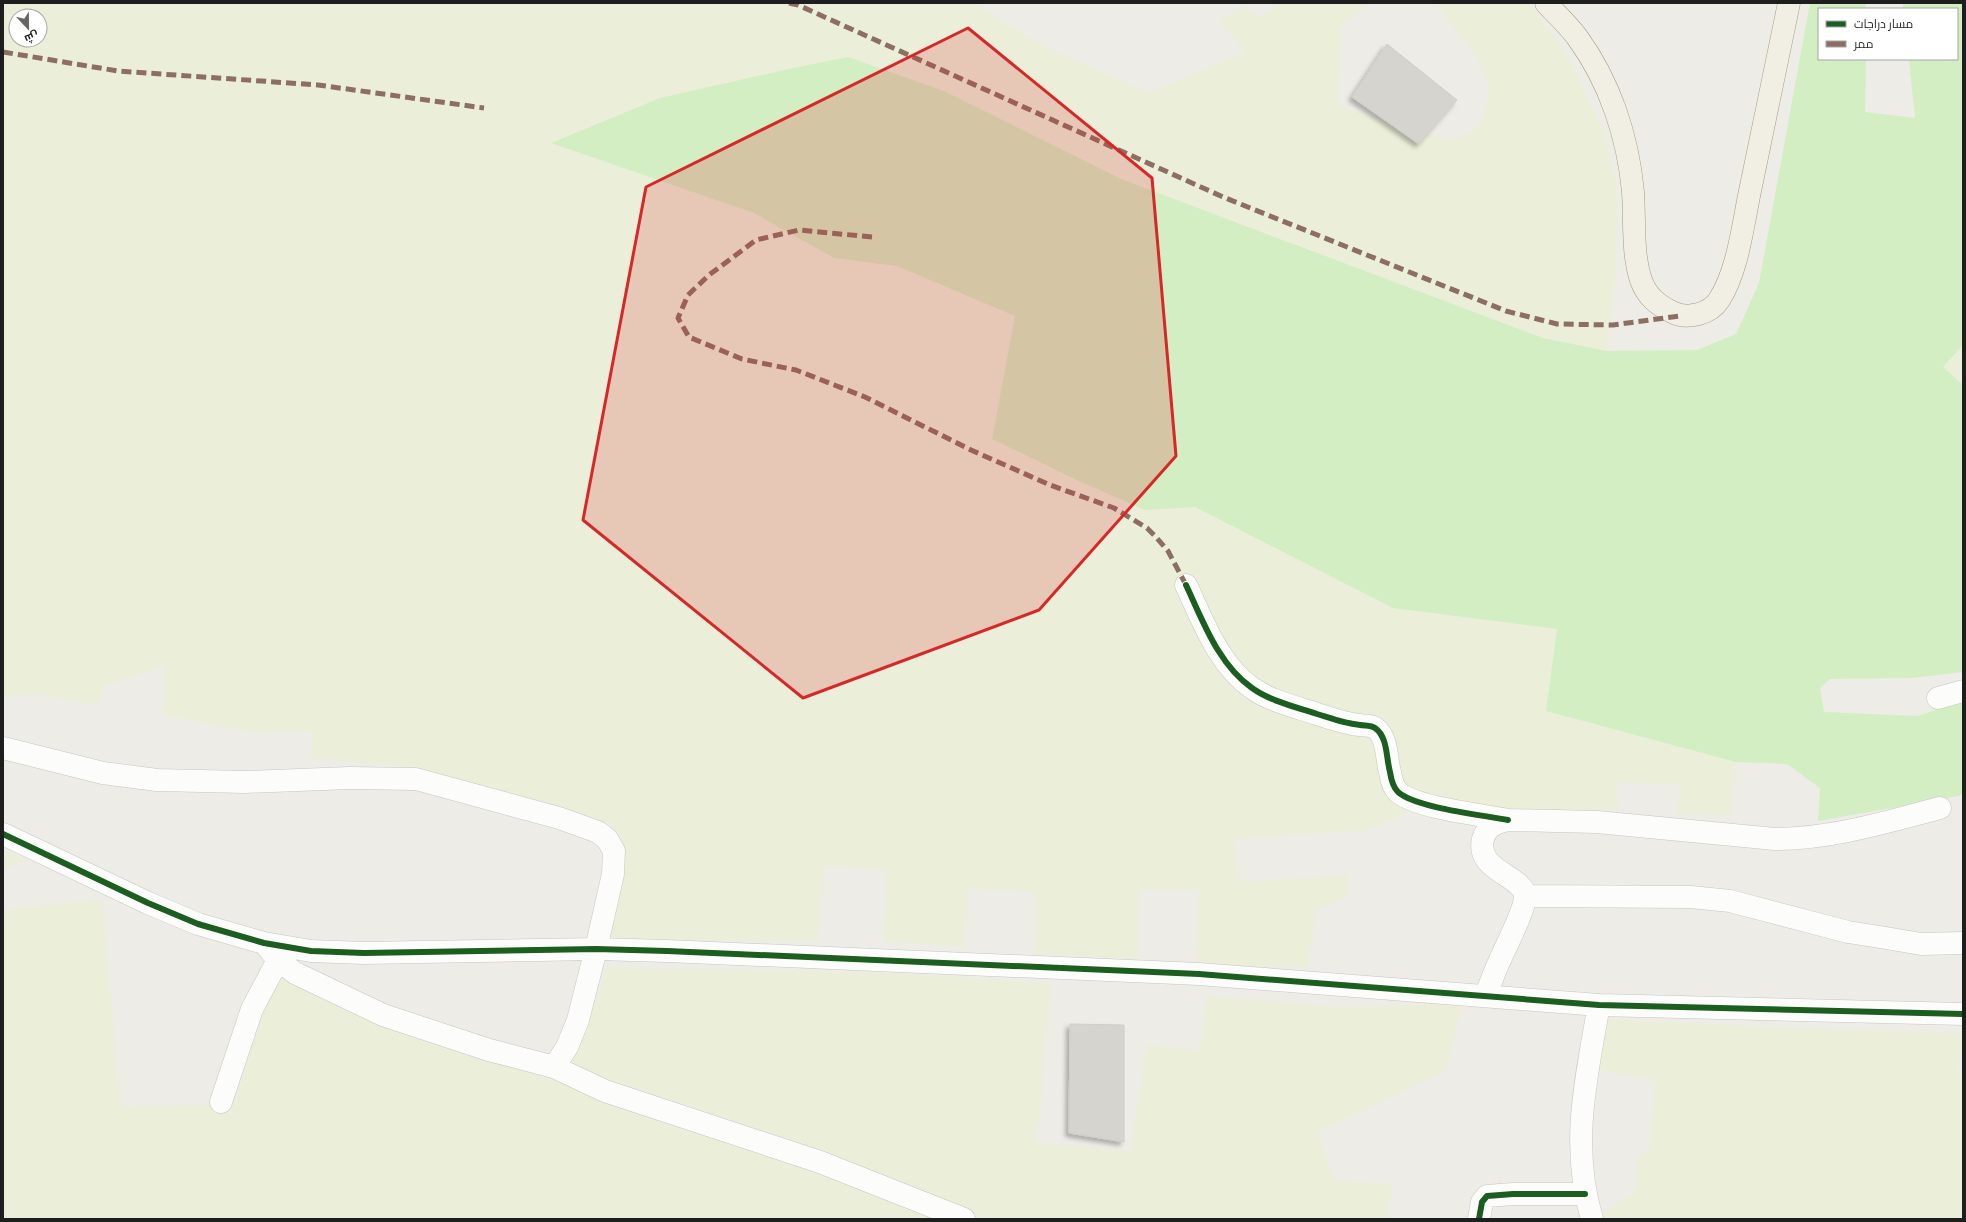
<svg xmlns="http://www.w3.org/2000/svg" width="1966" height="1222" font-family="Ubuntu,Cairo,sans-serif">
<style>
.farmland{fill:#ebefd9;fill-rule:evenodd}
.grass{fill:#d4eec3}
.building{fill:#d6d4cf;stroke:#d0cec8;filter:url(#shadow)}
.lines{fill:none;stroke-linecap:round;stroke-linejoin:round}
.minor-casing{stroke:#c5c5c3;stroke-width:23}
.major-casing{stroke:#a39d83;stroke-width:23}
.minor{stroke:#fcfcfb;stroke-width:22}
.major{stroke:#f1eee4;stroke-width:22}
.quiet{stroke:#8d6e63;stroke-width:5;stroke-dasharray:10 5;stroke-linecap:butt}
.cycleway-casing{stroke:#fff;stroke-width:8}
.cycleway{stroke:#1b5e20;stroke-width:6}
.marked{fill:#d62828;fill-opacity:0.2;stroke:#d62828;stroke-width:3;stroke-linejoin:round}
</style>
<defs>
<filter id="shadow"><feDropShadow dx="-3.5" dy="3.5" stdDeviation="2" flood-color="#0004"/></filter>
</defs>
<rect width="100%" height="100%" fill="#edece7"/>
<path class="farmland" d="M3 3H974L1039 44 1149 93 1245 52 1219 21 1242 6 1261 18 1280 3H1365L1367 6 1342 25 1338 106 1452 141 1479 127 1490 94 1478 59 1435 3H1529L1568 56 1605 134 1618 193 1616 272 1607 351 1543 338 1121 179 944 91 660 98 551 143 754 213 834 258 897 266 1015 316 992 439 1079 481 1145 510 1195 507 1393 608 1557 629 1546 711 1736 762 1732 815 1676 814 1681 785 1616 782 1618 809 1515 811 1444 797 1368 830 1234 839 1240 882 1348 875 1351 894 1317 911 1307 968 1196 963 1199 890H1139L1137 959 1035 953 1034 892 968 889 965 947 884 941 887 870 825 866 818 941 618 940 611 934 608 923 624 842 611 824 400 766 312 758V731L254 733 163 715 165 666 104 686 98 705 35 694 3 698ZM16 16H40V40H16Z
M1963 345V385L1943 367Z
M3 849 29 861 3 869Z
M102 899 121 1106 235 1105 256 1016 278 977 350 1010 551 1080 590 1022 607 967 894 973 1051 983 1037 1142 1130 1151 1147 1044 1200 1051 1207 996 1337 1007 1462 1004 1446 1071 1318 1132 1334 1179 1393 1184 1386 1219H984L944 1199 942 1219H3V910Z
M1606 1019 1768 1027 1963 1033 1957 1071 1963 1070V1219H1601L1600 1213 1635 1193 1637 1158 1649 1151 1655 1079 1622 1076 1592 1068Z"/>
<path class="grass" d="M1810 3H1866V9H1819V59H1866L1865 112 1915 118 1909 59H1957V9H1903V3H1963V345L1943 367 1963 385V672L1912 678 1830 679 1820 688 1824 712 1917 716 1963 701V793L1959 796 1818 821 1820 788 1787 764 1736 762 1546 711 1557 629 1393 608 1195 507 1145 510 1079 481 992 439 1015 316 897 266 834 258 754 213 551 143 660 98 793 68 848 57 944 91 1121 179 1543 338 1607 351 1697 350 1736 334 1759 283Z"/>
<path class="building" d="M1387 44 1457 100 1419 144 1352 97Z
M1070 1024 1124 1025V1142L1069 1133Z"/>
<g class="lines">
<defs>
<path id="minor" d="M1186 585C1203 621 1218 664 1252 688 1270 701 1296 707 1317 714 1330 718 1346 724 1360 725 1365 726 1371 725 1375 728 1388 737 1386 758 1390 772 1391 779 1393 787 1398 792 1416 808 1483 815 1508 820
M1938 698 1963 691
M3 748 103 773 157 780 245 782 349 778 416 779 559 818 598 832 607 839 614 851 613 874 596 949 578 1020 567 1047 554 1067
M3 834 148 903 198 924 264 943 311 951 364 953 596 949 667 951 1199 974 1599 1005 1963 1014
M1525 896 1691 897 1730 901 1848 932 1886 938 1921 944 1963 943
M264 943 278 960 295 973 383 1015 489 1050 554 1067 605 1091 820 1162 964 1219
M1485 996C1490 985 1494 973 1499 962 1505 948 1525 910 1525 897 1525 875 1475 872 1483 839 1487 825 1497 823 1508 820L1597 822 1775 839C1831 839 1886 822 1940 808
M221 1102 252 1009 278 960
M1479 1219 1482 1202 1487 1196 1513 1194H1585
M1592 1219C1570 1145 1586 1079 1599 1005"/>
<path id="major" d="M1546 3C1556 14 1568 25 1577 37 1610 82 1628 137 1633 192 1635 221 1632 253 1641 280 1647 297 1658 305 1672 312 1687 320 1710 314 1719 300 1738 271 1743 224 1750 191 1763 128 1776 66 1789 3"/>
</defs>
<use href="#minor" class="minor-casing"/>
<use href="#major" class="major-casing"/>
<use href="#minor" class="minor"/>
<use href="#major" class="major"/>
<path class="quiet" d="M789 3 798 5 1223 197 1506 311 1557 324 1613 325 1680 316
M3 52 118 71 318 85 484 108
M872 237 799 230 756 240 709 275 688 295 678 318 689 337 742 359 796 370 865 397 971 450 1050 485 1114 508 1147 528 1156 537 1168 551 1186 585"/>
<defs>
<path id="cycleway" d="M1186 585C1203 621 1218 664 1252 688 1270 701 1296 707 1317 714 1330 718 1346 724 1360 725 1365 726 1371 725 1375 728 1388 737 1386 758 1390 772 1391 779 1393 787 1398 792 1416 808 1483 815 1508 820
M3 834 148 903 198 924 264 943 311 951 364 953 596 949 667 951 1199 974 1599 1005 1963 1014
M1479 1219 1482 1202 1487 1196 1513 1194H1585"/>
</defs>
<use href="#cycleway" class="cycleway-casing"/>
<use href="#cycleway" class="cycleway"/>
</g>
<path class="marked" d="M968 28 1152 178 1176 456 1039 610 803 698 583 520 646 187Z"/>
<rect width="1966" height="1222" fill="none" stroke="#1e1e1e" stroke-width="8"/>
<rect x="1818" y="8" width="140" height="52" fill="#ffffff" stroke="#a5a5a5"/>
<rect x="1826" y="21" width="20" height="6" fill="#1b5e20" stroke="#a5a5a5"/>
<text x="1854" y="28" font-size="12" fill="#1e1e1e">مسار دراجات</text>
<rect x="1826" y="41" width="20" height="6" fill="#8d6e63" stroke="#a5a5a5"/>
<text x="1854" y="48" font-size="12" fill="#1e1e1e">ممر</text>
<g transform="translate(28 28) rotate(158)"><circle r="19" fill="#ffffff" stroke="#a5a5a5"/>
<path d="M0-3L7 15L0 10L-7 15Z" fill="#666664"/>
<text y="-6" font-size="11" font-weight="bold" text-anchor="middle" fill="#1e1e1e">ش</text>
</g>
</svg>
